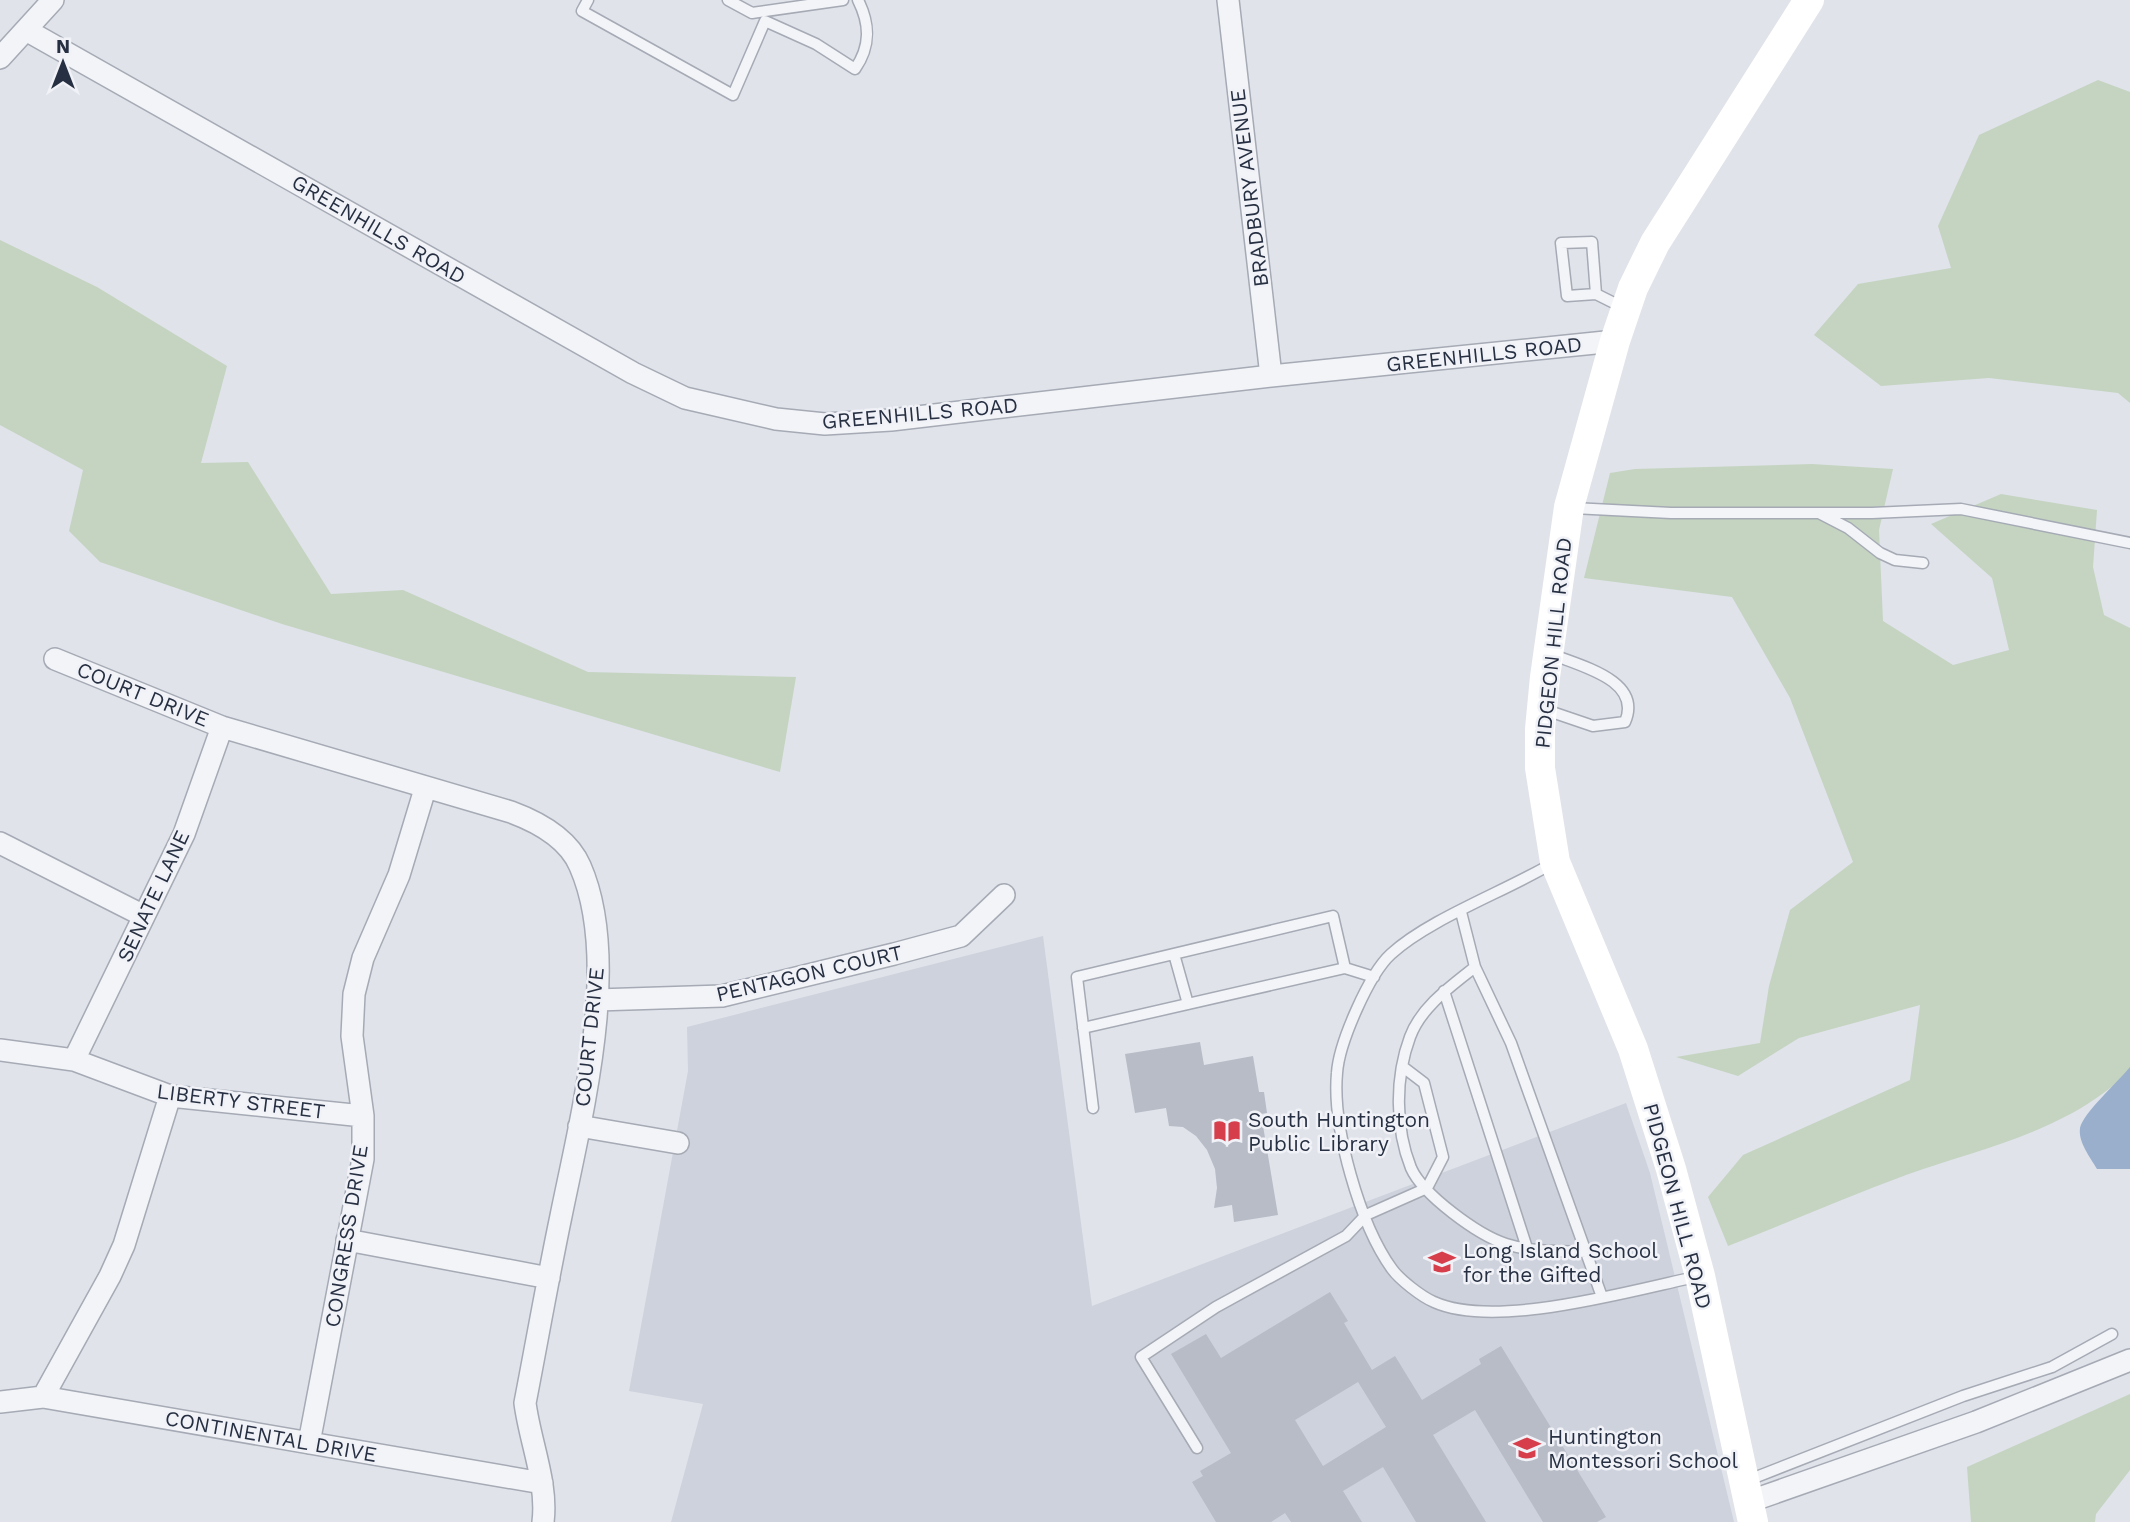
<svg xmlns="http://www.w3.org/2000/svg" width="2130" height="1522" font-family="'Work Sans',sans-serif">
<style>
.built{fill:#ced2dc}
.green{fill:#c4d4c1}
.water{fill:#99afcc}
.building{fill:#b7bcc7;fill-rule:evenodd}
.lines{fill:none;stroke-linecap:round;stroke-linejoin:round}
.lane-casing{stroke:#a5aab4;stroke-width:13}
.street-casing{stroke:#a5aab4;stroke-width:24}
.lane{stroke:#f3f4f8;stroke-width:10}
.street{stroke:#f3f4f8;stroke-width:21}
.secondary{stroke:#fff;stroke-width:30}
.labels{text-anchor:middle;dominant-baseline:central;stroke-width:5;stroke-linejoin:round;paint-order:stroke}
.street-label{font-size:21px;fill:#273042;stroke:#f0f2f7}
.poi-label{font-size:21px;fill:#273042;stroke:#f0f2f7;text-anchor:start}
</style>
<rect width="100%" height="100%" fill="#e0e3ea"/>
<path class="built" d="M1043 936 1092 1306 1626 1103 1650 1173 1734 1522H671L703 1404 629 1391 688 1071 687 1027Z"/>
<path class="green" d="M2098 80 2130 92V403L2118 393 1989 378 1881 386 1814 335 1858 284 1951 268 1938 226 1979 135Z
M0 240 97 287 227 366 201 463 248 462 331 594 403 590 588 672 796 677 780 772 282 624 100 562 69 531 83 470 0 425Z
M1812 464 1893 469 1879 530 1883 621 1953 665 2009 650 1992 578 1931 524 2001 494 2097 510 2093 567 2104 615 2130 628V1070C2070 1131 1984 1147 1906 1175 1846 1197 1787 1223 1728 1246L1708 1197 1743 1155 1910 1080 1920 1005 1799 1038 1738 1076 1676 1057 1760 1043 1769 986 1790 910 1853 862 1790 698 1732 597 1584 578 1610 473 1635 469Z
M2130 1394V1470L2096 1514 2095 1522H1971L1967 1467Z"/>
<path class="water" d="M2130 1067V1169H2097C2090 1157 2078 1142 2080 1128 2083 1113 2119 1081 2130 1067Z"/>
<path class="building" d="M1200 1042 1204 1065 1253 1056 1259 1092H1264L1267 1113 1261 1114 1278 1215 1234 1222 1232 1205 1214 1208 1217 1188 1215 1169 1207 1150 1196 1136 1183 1127 1169 1126 1166 1108 1135 1113 1125 1054Z
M1330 1292 1348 1321 1344 1323 1372 1370 1395 1356 1422 1400 1481 1364 1479 1359 1501 1346 1606 1517 1597 1522H1543L1475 1410 1433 1435 1486 1522H1416L1383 1467 1343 1491 1362 1522H1291L1285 1513 1271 1522H1216L1192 1482 1203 1476 1200 1471 1231 1453 1171 1354 1206 1334 1221 1358ZM1358 1382 1386 1427 1323 1466 1295 1420Z"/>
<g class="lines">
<defs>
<path id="lane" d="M588 0 582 11 733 95 765 21 816 44 855 69C871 46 870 24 858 0
M728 0 752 13 843 0
M1596 294 1592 242 1561 243 1567 296 1596 294 1624 308
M1573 508 1671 513H1872L1961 509 2130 543
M1819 513 1848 528 1880 553 1895 560 1923 563
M1543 709 1593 726 1625 722C1643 680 1580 666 1551 654
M1553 863C1506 891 1429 919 1391 954 1369 974 1339 1043 1337 1073 1332 1127 1360 1225 1392 1269 1400 1280 1422 1297 1434 1302 1496 1330 1633 1290 1700 1276
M1461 912 1475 967 1511 1043 1602 1297
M1174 954 1188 1004
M1475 967C1451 986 1421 1007 1410 1037 1395 1077 1395 1128 1411 1168 1423 1195 1478 1235 1506 1244 1531 1252 1560 1251 1586 1252
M1444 991 1527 1248
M1083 1028 1345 968
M1093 1108 1077 977 1333 916 1345 968 1374 977
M1197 1448 1141 1357 1216 1307 1346 1236 1366 1215 1427 1188 1443 1157 1424 1083 1403 1067
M1746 1481 1963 1396 2052 1367 2112 1334"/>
<path id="street" d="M1228 0 1271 376
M26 30 633 373 685 398 776 419 825 424 891 420 1271 376 1615 341
M0 58 53 0
M55 659 222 727 511 812C538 822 568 838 580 866 622 961 581 1117 561 1216 548 1278 537 1341 525 1403 530 1442 548 1483 543 1522
M0 843 144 916
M597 1000 722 996 894 954 961 936 1004 895
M0 1050 74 1060 170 1096 363 1116
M74 1060 184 834 222 727
M579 1126 678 1143
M347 1240 549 1278
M43 1397 110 1276 124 1245 170 1096
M0 1402 43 1397 542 1483
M309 1443 363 1159V1116L352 1036 354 994 363 958 399 875 425 789
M1748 1502 1976 1422 2130 1360"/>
</defs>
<use href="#lane" class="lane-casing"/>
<use href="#street" class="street-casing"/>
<use href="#lane" class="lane"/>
<use href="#street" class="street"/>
<path class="secondary" d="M1753 1522 1700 1276 1671 1169 1633 1049 1555 862 1540 768V729L1545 677 1569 507 1615 341 1633 288 1655 243 1809 0"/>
</g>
<defs>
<symbol id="library-bare" viewBox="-9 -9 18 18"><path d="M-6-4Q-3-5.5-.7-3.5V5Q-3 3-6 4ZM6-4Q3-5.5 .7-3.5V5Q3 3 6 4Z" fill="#d63e4c" stroke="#f0f2f7" stroke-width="2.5" paint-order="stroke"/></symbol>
<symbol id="school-bare" viewBox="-9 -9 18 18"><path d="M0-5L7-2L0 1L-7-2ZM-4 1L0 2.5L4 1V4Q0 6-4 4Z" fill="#d63e4c" stroke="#f0f2f7" stroke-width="2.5" paint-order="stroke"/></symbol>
</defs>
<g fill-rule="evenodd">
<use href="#library-bare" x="1208" y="1112" width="38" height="38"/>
<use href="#school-bare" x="1423" y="1243" width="38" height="38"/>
<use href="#school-bare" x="1508" y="1429" width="38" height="38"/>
</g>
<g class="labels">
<g class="street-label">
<text transform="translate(1249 188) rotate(-97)">BRADBURY AVENUE</text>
<text transform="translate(379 229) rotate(30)">GREENHILLS ROAD</text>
<text transform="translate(1484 354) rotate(-6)">GREENHILLS ROAD</text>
<text transform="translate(920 413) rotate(-5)">GREENHILLS ROAD</text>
<text transform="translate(1553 643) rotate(-84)">PIDGEON HILL ROAD</text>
<text transform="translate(143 694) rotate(22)">COURT DRIVE</text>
<text transform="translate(153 896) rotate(-65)">SENATE LANE</text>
<text transform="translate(809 973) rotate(-13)">PENTAGON COURT</text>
<text transform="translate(589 1037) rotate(-84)">COURT DRIVE</text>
<text transform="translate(241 1101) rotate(7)">LIBERTY STREET</text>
<text transform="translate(1678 1206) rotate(75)">PIDGEON HILL ROAD</text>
<text transform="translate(346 1236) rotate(-81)">CONGRESS DRIVE</text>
<text transform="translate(271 1436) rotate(10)">CONTINENTAL DRIVE</text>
</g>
<g class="poi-label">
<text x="1248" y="1119">South Huntington<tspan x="1248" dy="24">Public Library</tspan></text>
<text x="1463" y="1250">Long Island School<tspan x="1463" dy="24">for the Gifted</tspan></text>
<text x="1548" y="1436">Huntington<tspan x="1548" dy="24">Montessori School</tspan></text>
</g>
</g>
<g transform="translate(63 63)" stroke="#f0f2f7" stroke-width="5" paint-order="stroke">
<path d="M0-5L12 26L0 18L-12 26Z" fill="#273042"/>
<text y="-10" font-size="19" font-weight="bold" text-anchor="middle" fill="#273042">N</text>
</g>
</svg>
